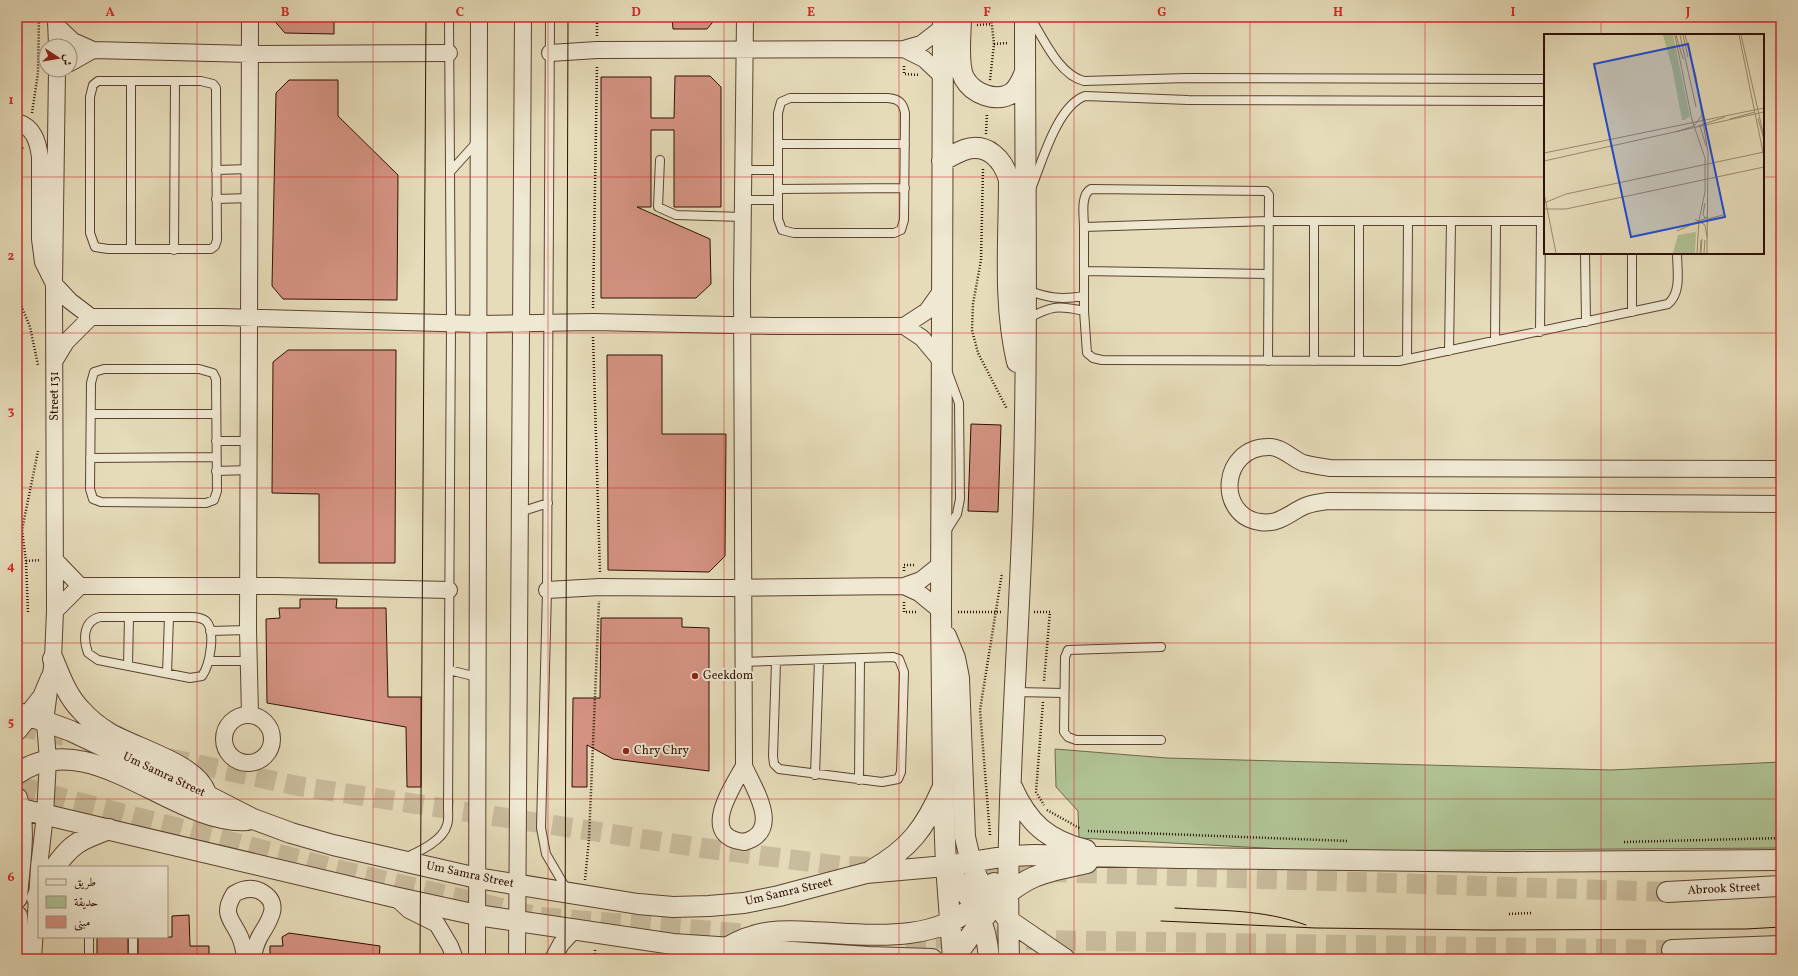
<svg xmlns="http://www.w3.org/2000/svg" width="1798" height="976" font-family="Vollkorn,Amiri,serif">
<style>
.green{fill:#b0c294;stroke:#6f684a}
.building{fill:#d49282;stroke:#2e0f01}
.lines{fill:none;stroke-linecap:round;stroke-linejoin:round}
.tertiary-tunnel{stroke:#cabd9e;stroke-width:20;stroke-dasharray:20 10;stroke-linecap:butt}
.service-casing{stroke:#5c422f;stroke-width:10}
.minor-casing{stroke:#5c422f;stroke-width:18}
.tertiary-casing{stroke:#5c422f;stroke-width:22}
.path{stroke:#2e0f01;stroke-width:2.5;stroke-dasharray:1 2;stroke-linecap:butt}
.service{stroke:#efe8d2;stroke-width:8}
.minor{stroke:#efe8d2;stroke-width:16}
.tertiary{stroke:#efe8d2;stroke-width:20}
.tram{stroke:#2e0f01;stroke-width:1}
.grid{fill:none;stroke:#d62828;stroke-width:1;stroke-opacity:0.55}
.poi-dot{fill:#8f2418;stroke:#efe8d2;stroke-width:1.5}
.labels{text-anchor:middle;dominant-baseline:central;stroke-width:4;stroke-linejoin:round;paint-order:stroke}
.street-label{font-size:12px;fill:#2e0f01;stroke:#efe8d2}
.poi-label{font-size:12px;fill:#2e0f01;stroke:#efe8d2;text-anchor:start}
.inset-road{fill:none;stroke:#9c8a70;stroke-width:1}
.view{fill:#1d4ed8;fill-opacity:0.15;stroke:#1d4ed8;stroke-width:2}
.inset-edge{fill:none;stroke:#2e0f01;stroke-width:2}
.neatline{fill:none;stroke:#d62828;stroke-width:1.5}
.grid-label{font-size:13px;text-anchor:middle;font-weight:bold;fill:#d62828}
</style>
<rect width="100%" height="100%" fill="#e6dcba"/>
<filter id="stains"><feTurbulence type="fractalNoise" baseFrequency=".005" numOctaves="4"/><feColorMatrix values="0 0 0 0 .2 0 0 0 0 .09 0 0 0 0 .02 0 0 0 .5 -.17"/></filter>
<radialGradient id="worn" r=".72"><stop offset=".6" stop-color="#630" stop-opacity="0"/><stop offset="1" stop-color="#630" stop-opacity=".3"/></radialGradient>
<path class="green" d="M1055 749 1167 758 1611 770 1781 762V848L1320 851 1079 838 1078 811 1056 787Z"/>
<path class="building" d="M271 17H334V34L285 33Z
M672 17H717L707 29H673Z
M675 76H710L721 87V207H674V130H651V207H637L710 239 711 284 696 298H601V77H651V118H674Z
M289 80H338V116L398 175 397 300 283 299 272 286 276 93Z
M288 350H396L395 563H319V494L272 493 273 362Z
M607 355H662V434H726L725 556 709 572 608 570Z
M971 424 1001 425 998 512 968 511Z
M300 599H337L336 608H386L388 697H421V787H407L406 727 267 703 266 619 280 618 279 608H300Z
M601 618H682V627L709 628V771L613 759 587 745V787H572L573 698H600Z
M189 915 190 946H209V959H138V937H172V916Z
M289 933 380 946 379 959H270V946H283L282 937Z
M97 937H128V959H97Z"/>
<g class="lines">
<path class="tertiary-tunnel" d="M17 726 64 736
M168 758 298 786 703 848 842 866 879 867
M17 786 348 872 540 917 762 935
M957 869 1667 892
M906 938 1672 950"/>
<defs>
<path id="service" d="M550 17 547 590 541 828 546 854 567 890
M1030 17C1043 38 1059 75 1084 81L1187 78 1545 79
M98 81H201L213 84 216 88V98L217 240 215 246 211 249H108L95 247 90 233V97L93 85Z
M131 81V249
M790 98H888C899 99 903 103 905 113L904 220 901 230 894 233H794L782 230 778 219V113L781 102Z
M778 144H905
M660 160 658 207 676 215 743 217
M216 170 250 169
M743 170H778
M450 172 477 142
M778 189 905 188
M1031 189C1042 162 1057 106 1085 96L1188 100 1545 101
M216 199 250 198
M743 200H778
M1545 221H1268L1084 227V311L1087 353 1093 358 1102 360 1399 361 1668 304C1682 292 1677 270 1677 253
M1084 227C1084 216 1080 195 1091 189L1266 191 1269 195 1268 361
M174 250 175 81
M1585 253 1586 322
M1084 271 1268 274
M1026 290C1049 298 1060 300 1084 296
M1632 312V253
M1027 319C1051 306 1057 305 1084 311
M1540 332 1541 221
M1495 341 1496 221
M1449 351 1451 222
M1407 359 1408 222
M1314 361V222
M1359 361V222
M104 369H199L213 373 216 379 217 491 214 500 206 503 101 502 93 499 90 489 91 383 94 372Z
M91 414H216
M216 441H249
M90 458 216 457
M216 471 249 470
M520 512 548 503
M945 533 957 514 960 499 959 403 948 373
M100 617H191C196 617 202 618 206 621 216 631 210 665 202 676L190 678 98 660 88 653C83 639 83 621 100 617Z
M210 631 248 630
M1161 647 1068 650 1065 657 1064 732 1068 737 1076 740H1161
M209 661H248
M743 662 893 657 899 659 904 672 901 772 898 779 882 782 779 769 774 764 773 756 776 662
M128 666 129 617
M449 670 477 677
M167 673 169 617
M1015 692 1064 693
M815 775 819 660
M859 780 860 659
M405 858C418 852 443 841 447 825 449 820 448 814 448 809L451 324 449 17
M89 937V959
M133 959V937"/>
<path id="minor" d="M250 17 248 630 250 715
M56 20 57 46
M56 25 73 41 93 50 251 54 449 53
M904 49 924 59 943 77
M550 53 597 50 904 49 921 44 943 27
M70 63 93 50
M17 122C34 127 38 142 40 157V239L43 262 54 284 70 301 91 317H222L478 324 593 322 772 326H904L927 311 942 290
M904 326 922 338 943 363
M55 360 66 342 91 317
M1781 469 1330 468C1322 467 1312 465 1303 463 1293 459 1282 447 1270 447 1220 446 1216 516 1260 522 1279 525 1289 513 1305 506 1312 503 1320 502 1328 501L1781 504
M55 560 80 586H276L449 590
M904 586 919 593 941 611
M547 590 600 587 715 588 904 586 921 580 941 564
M55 611 80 586
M224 739a24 24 0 1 1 48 0a24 24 0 1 1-48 0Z
M744 766 742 286 745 17
M744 766C754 789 783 831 744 842 698 837 732 788 744 766Z
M39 867 45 815 48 760 45 722 53 659 55 611 54 284 57 70
M396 898 409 910 437 924 450 946 455 959
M33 959 39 868
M246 959C244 952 243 944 240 937 232 919 221 915 234 894 242 889 251 887 260 891 283 903 269 921 260 936 256 943 254 951 252 959
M477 959 479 17
M517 959 523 17
M553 959 561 944 575 929"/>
<path id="tertiary" d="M943 17 941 611 943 785 946 866 953 959
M961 17C961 34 957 64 964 78 973 94 996 103 1012 93 1019 88 1022 79 1025 72
M942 161C949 157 956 153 964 150 987 142 1003 159 1009 180 1009 240 1003 302 1017 362
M946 636 955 658 959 678 965 837 971 863 978 879 1008 920 1065 959
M53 659C60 676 67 696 81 710 89 719 99 727 109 733 134 748 195 764 205 791
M17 713 30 716 71 731 206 795 253 819 291 833 333 845 477 878 638 904 673 907 709 906 744 903 779 896 866 873 946 866 1008 856 1034 855 1181 858 1507 862 1781 860
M17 730 43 697 51 678
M17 774C89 722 174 825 247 820
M1012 787C1028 823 1047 840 1086 850
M17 798C27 830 19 866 17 898
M17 808 394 897 477 915 673 944 869 957 932 959
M946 866C971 899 986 916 989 959
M55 867C73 841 82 840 109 829
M872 870C909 849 925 828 942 789
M1667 892 1781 886
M37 898 39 893
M17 916 19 942 32 959
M728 947C758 930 780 930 813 932 866 934 934 945 976 904 983 898 989 890 994 883
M1672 950 1781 946
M954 959C976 928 998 893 1034 877 1050 870 1070 867 1087 863
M1009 959C1005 809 1018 659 1023 509 1028 345 1025 181 1025 17"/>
</defs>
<use href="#service" class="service-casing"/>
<use href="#minor" class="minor-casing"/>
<use href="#tertiary" class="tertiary-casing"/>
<path class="path" d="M597 17V36
M977 25 992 24
M994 44 1008 43
M904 66V74L920 75
M990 80 994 44 991 17
M32 113 38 73 39 17
M986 134 987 113
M17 159 23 147
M983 169 981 260 973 304 972 330 978 353 1007 409
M17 295 30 327 38 365
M593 308 597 65
M593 337 600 572
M26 561 22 530 38 451
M904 571V565H915
M904 602V612H917
M28 612 26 561 41 560
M958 612H1003
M1034 612H1050L1044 681
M1043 702 1036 792 1044 805
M1047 810 1081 829
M1088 831 1348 841
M990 835 980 710 1002 573
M1624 842 1781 838
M585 880 589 839 599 601
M1509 914 1532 913
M595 950V959"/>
<use href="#service" class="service"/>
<use href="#minor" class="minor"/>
<use href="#tertiary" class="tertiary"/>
<path class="tram" d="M1175 908C1221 911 1262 909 1306 925
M1161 921 1316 928 1489 930 1746 929 1781 927
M420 959 426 17
M565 959 568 17"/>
</g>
<path class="grid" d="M197 17V959M373 17V959M548 17V959M724 17V959M899 17V959M1074 17V959M1250 17V959M1425 17V959M1601 17V35M17 177H1545M1763 177H1781M1601 253V959M17 333H1781M17 488H1781M17 643H1781M17 799H1781"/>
<g class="poi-dot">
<circle cx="695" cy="676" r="4"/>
<circle cx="626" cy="751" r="4"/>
</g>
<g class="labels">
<g class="street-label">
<text transform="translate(55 396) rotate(-90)">Street 131</text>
<text transform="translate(164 775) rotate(25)">Um Samra Street</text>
<text transform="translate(470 875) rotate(12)">Um Samra Street</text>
<text transform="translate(1724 889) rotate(-3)">Abrook Street</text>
<text transform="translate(789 892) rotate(-13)">Um Samra Street</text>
</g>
<g class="poi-label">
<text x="703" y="676">Geekdom</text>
<text x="634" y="751">Chry Chry</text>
</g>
</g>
<g transform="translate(1544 34)">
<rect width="220" height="220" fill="#e6dcba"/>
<path d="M119 1H129L146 82 141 86H138L128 33ZM152 198 151 219H129L134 201Z" fill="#b0c294"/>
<path class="inset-road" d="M131 1 148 86 161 124V158L155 186 153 219M132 1 139 25M136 1 152 73M139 1 144 23M141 1 152 43 164 119 163 219M195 1 220 123M197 1 220 103M214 84 220 106M186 85 211 78M154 92 181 83M156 92 162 112M132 98 150 92 158 81M0 119 220 74M0 127 220 78M0 159 12 219M0 169 22 160 220 118M161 169 159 180 162 186M0 175H22L220 133M151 185 161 191 163 203M164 185 179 181M133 197 164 183M156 219 157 206M157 219 158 205M160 219 161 206"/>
<path class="view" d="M144 10 181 183 87 203 50 30Z"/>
<rect width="220" height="220" class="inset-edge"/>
</g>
<rect width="1798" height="976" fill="none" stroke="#e6dcba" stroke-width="44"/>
<rect x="38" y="866" width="130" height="72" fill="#efe8d2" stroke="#a2917e"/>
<rect x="46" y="879" width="20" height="6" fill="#efe8d2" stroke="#a2917e"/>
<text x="74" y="886" font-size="12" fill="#2e0f01">طريق</text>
<rect x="46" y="896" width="20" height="12" fill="#b0c294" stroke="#a2917e"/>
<text x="74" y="906" font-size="12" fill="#2e0f01">حديقة</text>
<rect x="46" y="916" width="20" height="12" fill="#d49282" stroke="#a2917e"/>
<text x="74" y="926" font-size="12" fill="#2e0f01">مبنى</text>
<g transform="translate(58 58) rotate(102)"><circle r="19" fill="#efe8d2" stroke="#a2917e"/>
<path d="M0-3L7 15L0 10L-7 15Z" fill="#8f2418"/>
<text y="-6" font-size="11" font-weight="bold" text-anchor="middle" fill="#2e0f01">ش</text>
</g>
<rect x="22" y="22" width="1754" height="932" class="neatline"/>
<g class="grid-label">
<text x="110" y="16">A</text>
<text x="285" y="16">B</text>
<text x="460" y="16">C</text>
<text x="636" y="16">D</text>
<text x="811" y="16">E</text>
<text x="987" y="16">F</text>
<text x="1162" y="16">G</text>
<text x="1338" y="16">H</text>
<text x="1513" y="16">I</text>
<text x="1688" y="16">J</text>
<text x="11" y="104">1</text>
<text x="11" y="260">2</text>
<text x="11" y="415">3</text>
<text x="11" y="570">4</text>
<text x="11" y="726">5</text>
<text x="11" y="881">6</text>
</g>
<rect width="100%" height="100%" filter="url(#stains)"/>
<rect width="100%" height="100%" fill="url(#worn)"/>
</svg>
